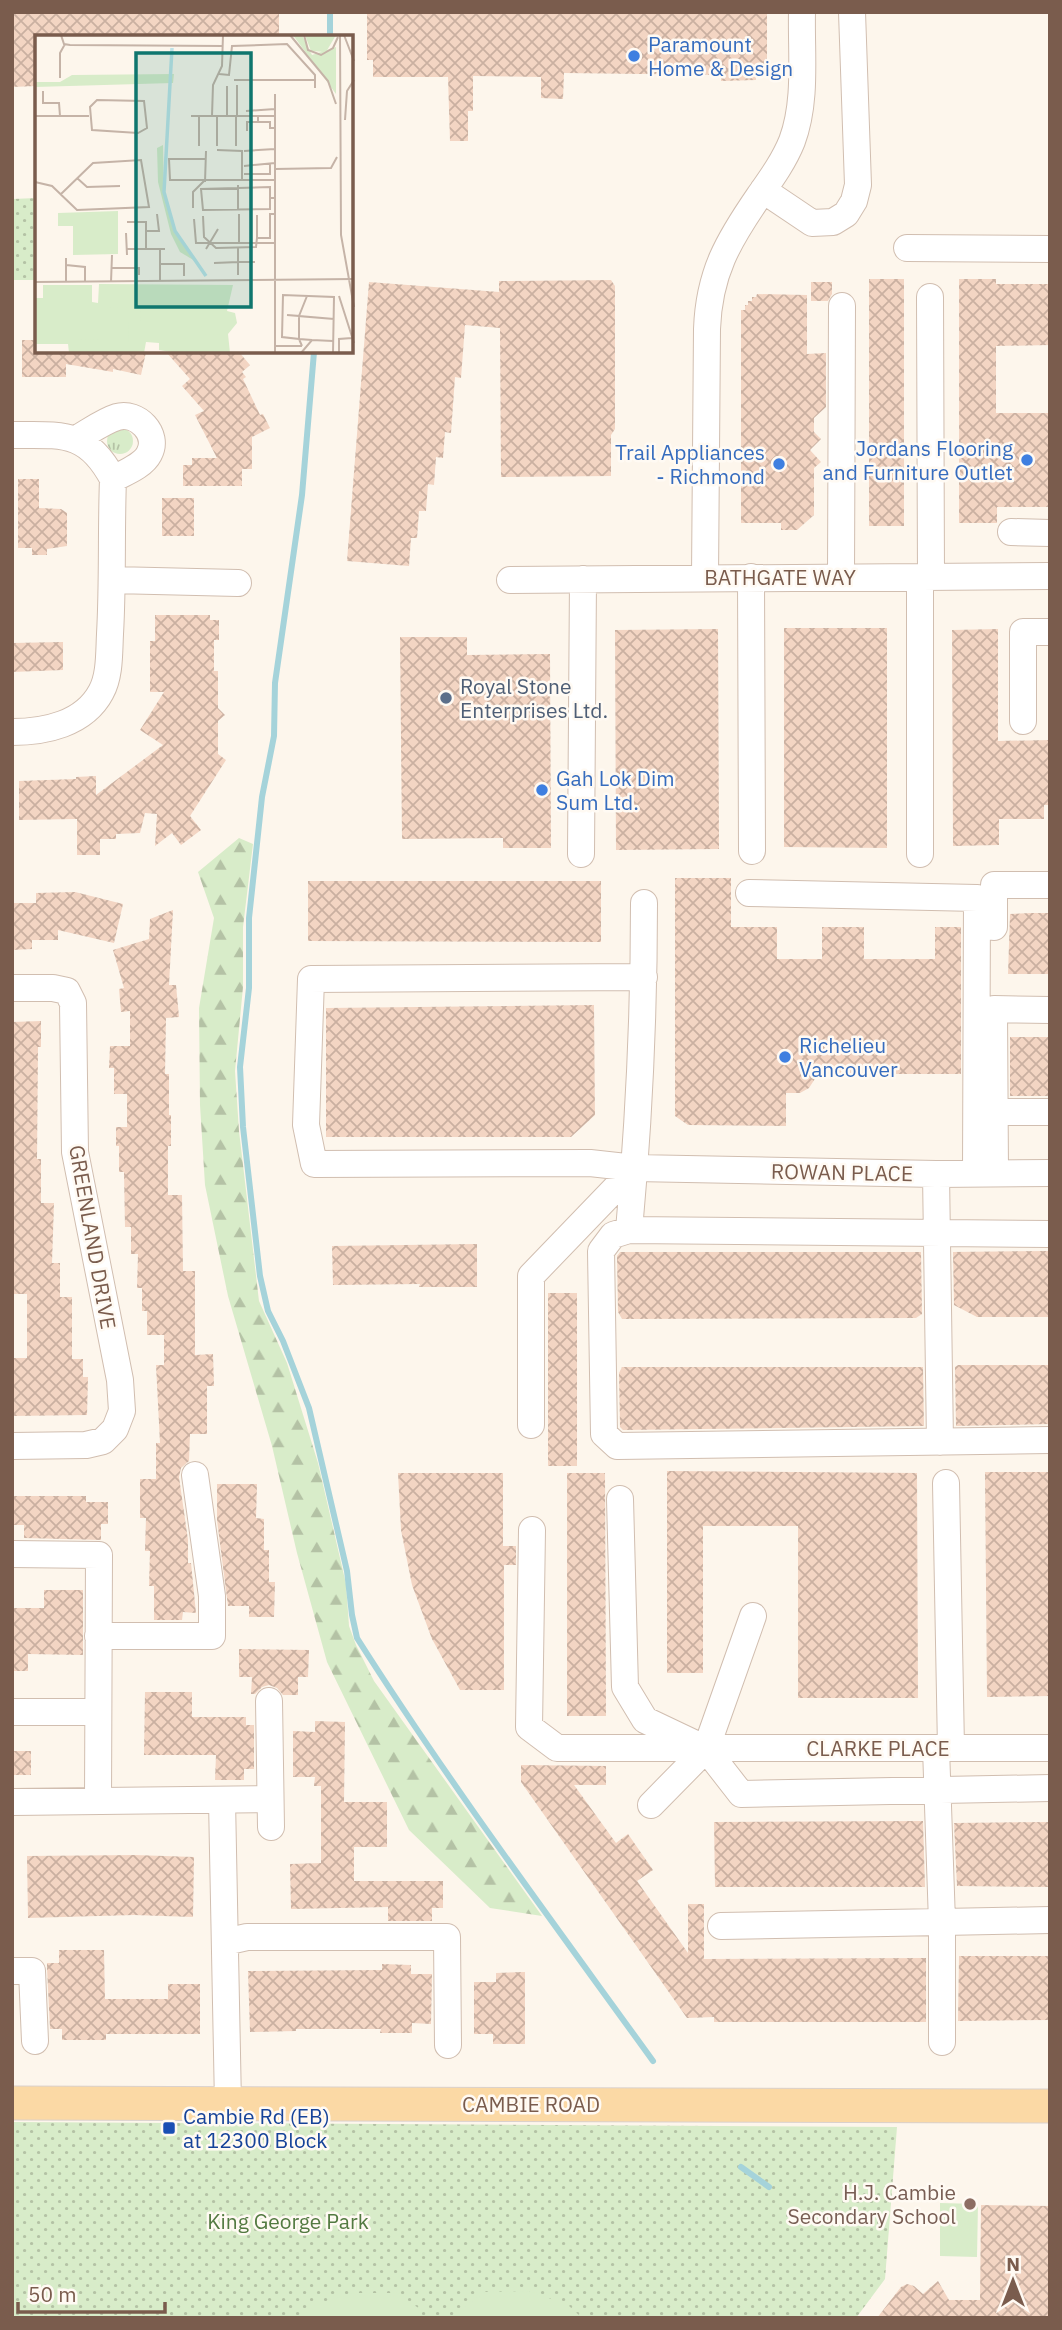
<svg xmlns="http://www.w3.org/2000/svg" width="1062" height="2330" font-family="'IBM Plex Sans',sans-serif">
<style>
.grass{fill:url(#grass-tufts)}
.forest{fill:url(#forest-firs)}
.park{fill:url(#park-dots)}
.pitch{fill:#d8ecc9}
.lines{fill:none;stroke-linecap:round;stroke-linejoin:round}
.stream{stroke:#a5d3da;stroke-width:6}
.building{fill:url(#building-cross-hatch)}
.minor-casing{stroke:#d1beb0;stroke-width:28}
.major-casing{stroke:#dad1cd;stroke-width:35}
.minor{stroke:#fff;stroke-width:26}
.major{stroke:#fbd9a5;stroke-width:33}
.shop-dot{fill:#3f7fe0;stroke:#fffaf3;stroke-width:2.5}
.service-dot{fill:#5c6f8a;stroke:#fffaf3;stroke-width:2.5}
.transit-dot{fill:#1a4fb4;stroke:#fffaf3;stroke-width:2.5}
.education-dot{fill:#8d6e63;stroke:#fffaf3;stroke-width:2.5}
.labels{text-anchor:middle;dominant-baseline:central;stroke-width:5;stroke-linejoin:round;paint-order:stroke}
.shop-label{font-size:21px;fill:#366cbe;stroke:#fffaf3;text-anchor:start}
.street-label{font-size:21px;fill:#7a5c4d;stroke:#fffaf3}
.service-label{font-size:21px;fill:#4e5e75;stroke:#fffaf3;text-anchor:start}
.transit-label{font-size:21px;fill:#164399;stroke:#fffaf3;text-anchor:start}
.education-label{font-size:21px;fill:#785e54;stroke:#fffaf3;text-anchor:end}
.park-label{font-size:21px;fill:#537a41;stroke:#fffaf3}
.inset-river{fill:none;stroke:#bfe3e8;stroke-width:3.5}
.inset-road{fill:none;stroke:#c5b3a7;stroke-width:2}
.view{fill:#0f766e;fill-opacity:0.15;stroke:#0f766e;stroke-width:3.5}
.inset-edge{fill:none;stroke:#7a5c4d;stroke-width:3.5}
</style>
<defs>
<pattern id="grass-tufts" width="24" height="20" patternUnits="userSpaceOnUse" patternTransform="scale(1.75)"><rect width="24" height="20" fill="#d8ecc9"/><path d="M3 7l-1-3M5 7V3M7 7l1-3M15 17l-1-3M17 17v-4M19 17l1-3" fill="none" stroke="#b4c2a5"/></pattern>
<pattern id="forest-firs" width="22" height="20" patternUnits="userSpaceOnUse" patternTransform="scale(1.75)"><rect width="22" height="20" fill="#d8ecc9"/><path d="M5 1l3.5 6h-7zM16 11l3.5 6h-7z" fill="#b4c2a5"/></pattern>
<pattern id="park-dots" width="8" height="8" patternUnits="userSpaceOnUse" patternTransform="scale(1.75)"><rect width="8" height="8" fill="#d8ecc9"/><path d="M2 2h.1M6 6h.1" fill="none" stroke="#b4c2a5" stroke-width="1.8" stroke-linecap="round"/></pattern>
<pattern id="building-cross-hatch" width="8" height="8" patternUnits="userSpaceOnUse" patternTransform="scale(1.75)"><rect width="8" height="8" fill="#f3d5c3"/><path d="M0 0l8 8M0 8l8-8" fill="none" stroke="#cab0a1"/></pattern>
</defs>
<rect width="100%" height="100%" fill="#fdf6ec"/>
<path class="grass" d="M107 441a13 13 0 1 1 26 0a13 13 0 1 1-26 0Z"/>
<path class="forest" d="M239 838 253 844 243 927V987L235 1071 239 1131 259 1301 287 1363 318 1463 346 1584 349 1626 356 1645 374 1681 542 1916 490 1908 409 1830 327 1662 297 1553 272 1446 228 1296 205 1185 200 1105 199 1008 214 918 198 872Z"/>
<path class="park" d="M37 198V280H12V199Z
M12 2122 897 2127 885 2279 856 2318H12Z"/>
<path class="pitch" d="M940 2203 978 2204 977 2257 940 2256Z
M529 2291 568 2305 582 2318H463L464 2307 485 2292Z
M354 2293H396L420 2309V2318H300L316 2304Z"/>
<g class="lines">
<path class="stream" d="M330 12V37
M314 352 302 495 275 683 274 736 262 797 249 918V988L240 1067 243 1127 260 1276 268 1311 283 1341 309 1408 347 1571 352 1615 357 1638C449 1783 552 1921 653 2061
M741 2167 769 2187"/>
</g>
<path class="building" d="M12 12H279V37H37L36 86 12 87Z
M367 12H767V73L756 75V80L721 81V75L564 73 563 99 541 98V77L473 76V111H468V141H450L448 77H373V60H367Z
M869 279H904V526H869Z
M959 279H996V284H1050V345L996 346V413H1050V507H997V523H959Z
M611 280 615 286V429L611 435V476L501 477 500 328 465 325 461 378 455 377 451 433 445 432 443 458 436 457 434 485 428 484 426 511H419L417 538H411L409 566 347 561 369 282 499 292V281Z
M811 282H832V294L828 301H811Z
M757 294 807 295V354L826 353V407L814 418V432L821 439 810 450 821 462 814 468V515L797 530H781V523H741V310H745V305H748V301H752V297H756Z
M22 340H37V352H146L141 375 113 369V372L66 364V377H22Z
M166 352H239L250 365 242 372 246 377 243 379 260 415 263 414 270 428 252 437V469H242V486H183V465H192V458H217L195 415 204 411 182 386 190 379Z
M18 479H39V508L61 509 67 513V546L47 549V555H32V548H18Z
M162 498H194V536H162Z
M155 615H210V620H219V640H214V671H218V708L225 715 218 721V754L226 760 190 816 201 830 181 845 172 833 155 846 157 814 145 813 140 833 116 834V839H100V855H77V819L19 820V781L76 779V777L96 776V795L163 745 140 730 164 692H150V641H155Z
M784 628H887V848L784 847Z
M718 629 719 849 616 850 615 630Z
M998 629V741L1050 740V805H1044V819H999V845L953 846 952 630Z
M400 637H467V655L550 654 551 848H503V838L402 839Z
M63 642V670L12 672V643Z
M675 878H731V927H777V959H822V927H864V959H935V927H961V1074H818L809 1088 800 1093H786V1126L688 1125 675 1116Z
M308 881H601V942L308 941Z
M75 892 123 904 114 943 58 930V940H32V949L12 950V903H36V893Z
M173 910 169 985H176L179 1017 166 1018 165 1074H169V1115H171V1146H168V1195H182L183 1271H195V1355L213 1354 214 1386H207V1434H190L189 1461 181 1468 179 1477 188 1540V1563H191L196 1613 183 1612 182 1620H154V1586H149L150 1551H145L146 1518H140V1479H156V1443H160L156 1365H164V1335H147V1311H142V1288H137L138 1254H131V1227H125L124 1172H119V1146H116V1127H127V1094H114V1068H109L110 1046H130V1011L121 1012 119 989 124 988 113 950 149 939 150 919Z
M1030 913H1050V974H1008L1010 914Z
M594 1005 595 1115 571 1137H326V1008Z
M41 1021V1047H38L37 1159H41V1203H54L52 1263H60V1297H72V1359H83V1377H88L87 1415 12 1416V1358H27V1294H14L12 1022Z
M1010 1037H1050V1096H1010Z
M477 1244V1287H419L420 1284 333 1285 332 1246Z
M1050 1251V1317H977L954 1305 953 1252Z
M620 1252H921L922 1314 916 1318 622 1319 618 1312 617 1256Z
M548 1293H577V1466H548Z
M958 1365H1050V1424L956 1426 955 1367Z
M622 1367H923L924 1426 623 1430 620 1427 619 1373Z
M667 1471 917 1473 918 1698H798V1526H703V1673H667Z
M985 1472H1050V1696L987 1697Z
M398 1473H503V1546H516V1565H504V1690H460L432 1639 412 1585 401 1530Z
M567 1473H605L606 1716H567Z
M217 1484H257L256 1518 264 1519V1550H269V1582H275L274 1617H249V1606H228L217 1520Z
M12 1496H86V1502H108V1524H101V1540L24 1538V1525H12Z
M44 1590H83V1655L28 1654V1671H12V1608H44Z
M239 1649 309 1650 308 1677H298V1695H283L277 1688 269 1685 262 1687 255 1694H251L252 1677H239Z
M145 1692H192V1717H246V1725H254V1769H244V1780H215L216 1755H144Z
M315 1721 345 1722 344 1802H387V1847H354V1881H443V1908H432V1921H388V1907L291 1909 290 1864 321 1863V1786H314L315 1777H293V1731L315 1732Z
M12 1751H31V1775H12Z
M521 1765 606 1766V1785H574L616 1843 628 1834 653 1870 637 1881 688 1953V1904H704V1959L926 1958V2022H714V2017L687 2018 521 1782Z
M923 1821 925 1887H715L714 1822Z
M1050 1822V1887L957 1886 954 1823Z
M135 1855 194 1857 193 1917 134 1915 28 1918 27 1856Z
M59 1950H104L105 1999H168V1984H200V2034H106V2040H62V2029H50L47 1968V1963H59Z
M959 1956H1050V2020L958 2021Z
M382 1964 411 1965V1974H432L431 2024 412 2023V2033H380L381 2029H296V2031L250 2032 248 1971 382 1970Z
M525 1972V2044H493V2034H474V1982H496V1973Z
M981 2205 1050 2206V2318H877L901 2287 907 2284 914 2286 923 2294 938 2281 949 2300H980Z"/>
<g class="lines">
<defs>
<path id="minor" d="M763 190 812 223 833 222 846 214 854 201 858 185 852 12
M907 248 1050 249
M930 297 931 576
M12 435C62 435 87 430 113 479 111 531 113 582 110 634 109 653 110 676 101 692 84 724 45 732 12 732
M78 438C90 431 104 421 117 417 137 411 160 434 149 454 143 466 124 473 113 479
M1011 532 1050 533
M705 577 707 329C709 273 728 241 759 196 771 179 784 161 792 141 807 101 801 54 802 12
M751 577 752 851
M841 577 842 306
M920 577V854
M113 580 238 583
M510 580 1050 576
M1023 721V632H1050
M581 854 583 579
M749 893 977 898 976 1173
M994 927V885H1050
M644 977 311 979 306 1125 314 1164 590 1163 635 1168 936 1174 1050 1173
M12 988H53L67 991 73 1003 75 1152 120 1380 122 1411 115 1429 103 1441 86 1445 12 1446
M995 1112H1050
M995 1173 994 1009 1050 1010
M936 1174 940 1442
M629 1230C639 1121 644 1012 644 903
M1050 1234 629 1230 613 1235 601 1251 604 1434 617 1446 1050 1440
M531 1425V1276L635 1168
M946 1483 951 1748
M620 1499 625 1687 645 1720 706 1749 741 1794 1050 1788
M532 1530 529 1727 557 1748H1050
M12 1554 99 1555 98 1801
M98 1636H212V1596L195 1475
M269 1701 271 1827
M12 1712H98
M222 1800 228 2104
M12 1802 270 1799
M651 1805 706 1749 753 1616
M721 1926 942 1922 936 1748
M225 1942 247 1937H447L448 2045
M12 1971H32L35 2041
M942 2042V1922L1050 1920"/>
<path id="major" d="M12 2103 1050 2106"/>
</defs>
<use href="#minor" class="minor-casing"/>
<use href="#major" class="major-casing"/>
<use href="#minor" class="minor"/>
<use href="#major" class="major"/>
</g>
<g class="shop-dot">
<circle cx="634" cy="56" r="7"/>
<circle cx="1027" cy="460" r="7"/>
<circle cx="779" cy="464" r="7"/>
<circle cx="542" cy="790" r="7"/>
<circle cx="785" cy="1057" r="7"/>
</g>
<circle class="service-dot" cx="446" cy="698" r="7"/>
<rect class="transit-dot" x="162" y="2121" width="14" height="14" rx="3.5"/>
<circle class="education-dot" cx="970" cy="2204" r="7"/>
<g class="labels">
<g class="shop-label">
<text x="648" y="44">Paramount<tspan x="648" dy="24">Home &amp; Design</tspan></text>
<text x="1013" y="448" text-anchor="end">Jordans Flooring<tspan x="1013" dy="24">and Furniture Outlet</tspan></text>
<text x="765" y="452" text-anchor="end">Trail Appliances<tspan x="765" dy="24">- Richmond</tspan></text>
<text x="556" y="778">Gah Lok Dim<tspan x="556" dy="24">Sum Ltd.</tspan></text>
<text x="799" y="1045">Richelieu<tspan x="799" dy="24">Vancouver</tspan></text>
</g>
<g class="street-label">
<text x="780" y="577">BATHGATE WAY</text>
<text transform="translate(842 1172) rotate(1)">ROWAN PLACE</text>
<text transform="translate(93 1237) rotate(80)">GREENLAND DRIVE</text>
<text x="878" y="1748">CLARKE PLACE</text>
<text x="531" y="2104">CAMBIE ROAD</text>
</g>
<g class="service-label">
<text x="460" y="686">Royal Stone<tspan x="460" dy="24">Enterprises Ltd.</tspan></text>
</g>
<g class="transit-label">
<text x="183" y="2116">Cambie Rd (EB)<tspan x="183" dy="24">at 12300 Block</tspan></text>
</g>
<g class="education-label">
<text x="956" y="2192">H.J. Cambie<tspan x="956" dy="24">Secondary School</tspan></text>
</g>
<g class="park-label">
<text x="288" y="2221">King George Park</text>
</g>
</g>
<g transform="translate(35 35)">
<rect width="318" height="318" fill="#fdf6ec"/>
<path d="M258 0H267L277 20 301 12V59ZM270 0H301L291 17 276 16Z" fill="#d8ecc9"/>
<path d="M128 110 129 160 139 197 160 226 145 217 136 199 123 147 122 113Z" fill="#d8ecc9"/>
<path d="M139 39 138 48 0 52V47H25L37 40ZM83 176V219L38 220V191H23V178ZM64 249 198 250 192 276 200 278 202 288 193 299 195 318H142L124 315V308L111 307 109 318H34L33 309H0V263H8V250H57V267L63 268Z" fill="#d8ecc9"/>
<path d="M62 186H80V215H62ZM43 271H66V305L43 304ZM105 272 106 287H94L93 307H74V273ZM152 291H166L168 299 185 300V318H148Z" fill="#d8ecc9"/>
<path class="inset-river" d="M137 13 129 157 140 196 171 241"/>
<path class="inset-road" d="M26 0 29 9 35 10 188 11M255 0 293 46 301 69M269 0 273 15 286 20 298 13 303 2M305 0 306 200 319 272M309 0 319 26M184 39 194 40 197 11 252 9 280 40V53M25 43V18L30 9M199 45H280M202 50V81M8 56V68H24L25 81M240 59V318M62 65 109 66 112 93 103 98 57 95 55 72ZM211 76 240 74M0 81H54M156 81H240M177 81 178 50 187 31 188 0M182 81V111M192 81V51M201 81V111M310 85 312 56 319 45M223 87H235V93H240M212 96V87H223V81M164 111V81M182 115 207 116V146M209 116 240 114M171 124H134L135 145H240M209 131 240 128M240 134 296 133 302 122M209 139H235V128M42 143 52 152 85 151M0 147 17 151 42 175 114 172 106 125 58 128 26 159M170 147 171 116M203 150V175M235 163V152L166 154 168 175 235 174V163H240M158 173V157L169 146M204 179V208M222 180V203M168 181 169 202 181 213 221 212 222 203H235V179H241M159 184 161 208H241M92 187H111V214M111 196H124L122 179M91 198 92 220M91 214H130M125 214V246M171 214 183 194M31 223V247M179 228 203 227V213M125 229H149V241M31 230 50 232V246M77 233H104V240M203 240V227H220M0 247 319 244M76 247 77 220M272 261 264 281 299 284M304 261 319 308M252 280 264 281V304L277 305M240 311H267M267 311 264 304 247 302 248 260 299 262 298 318M266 318 277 305 298 306M304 318V304L317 303"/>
<path class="view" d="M101 18H216V272H101Z"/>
<rect width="318" height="318" class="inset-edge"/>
</g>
<rect width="1062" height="2330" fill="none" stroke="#7a5c4d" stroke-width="28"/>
<g transform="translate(1013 2281)" stroke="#fffaf3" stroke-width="5" paint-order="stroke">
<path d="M0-5L12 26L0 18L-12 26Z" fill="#7a5c4d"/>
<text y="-10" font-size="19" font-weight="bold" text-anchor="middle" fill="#7a5c4d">N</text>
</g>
<path d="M18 2302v10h147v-10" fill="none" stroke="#7a5c4d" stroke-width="3.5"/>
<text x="28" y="2302" font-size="21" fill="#7a5c4d" stroke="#fffaf3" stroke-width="5" paint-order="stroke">50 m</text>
</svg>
